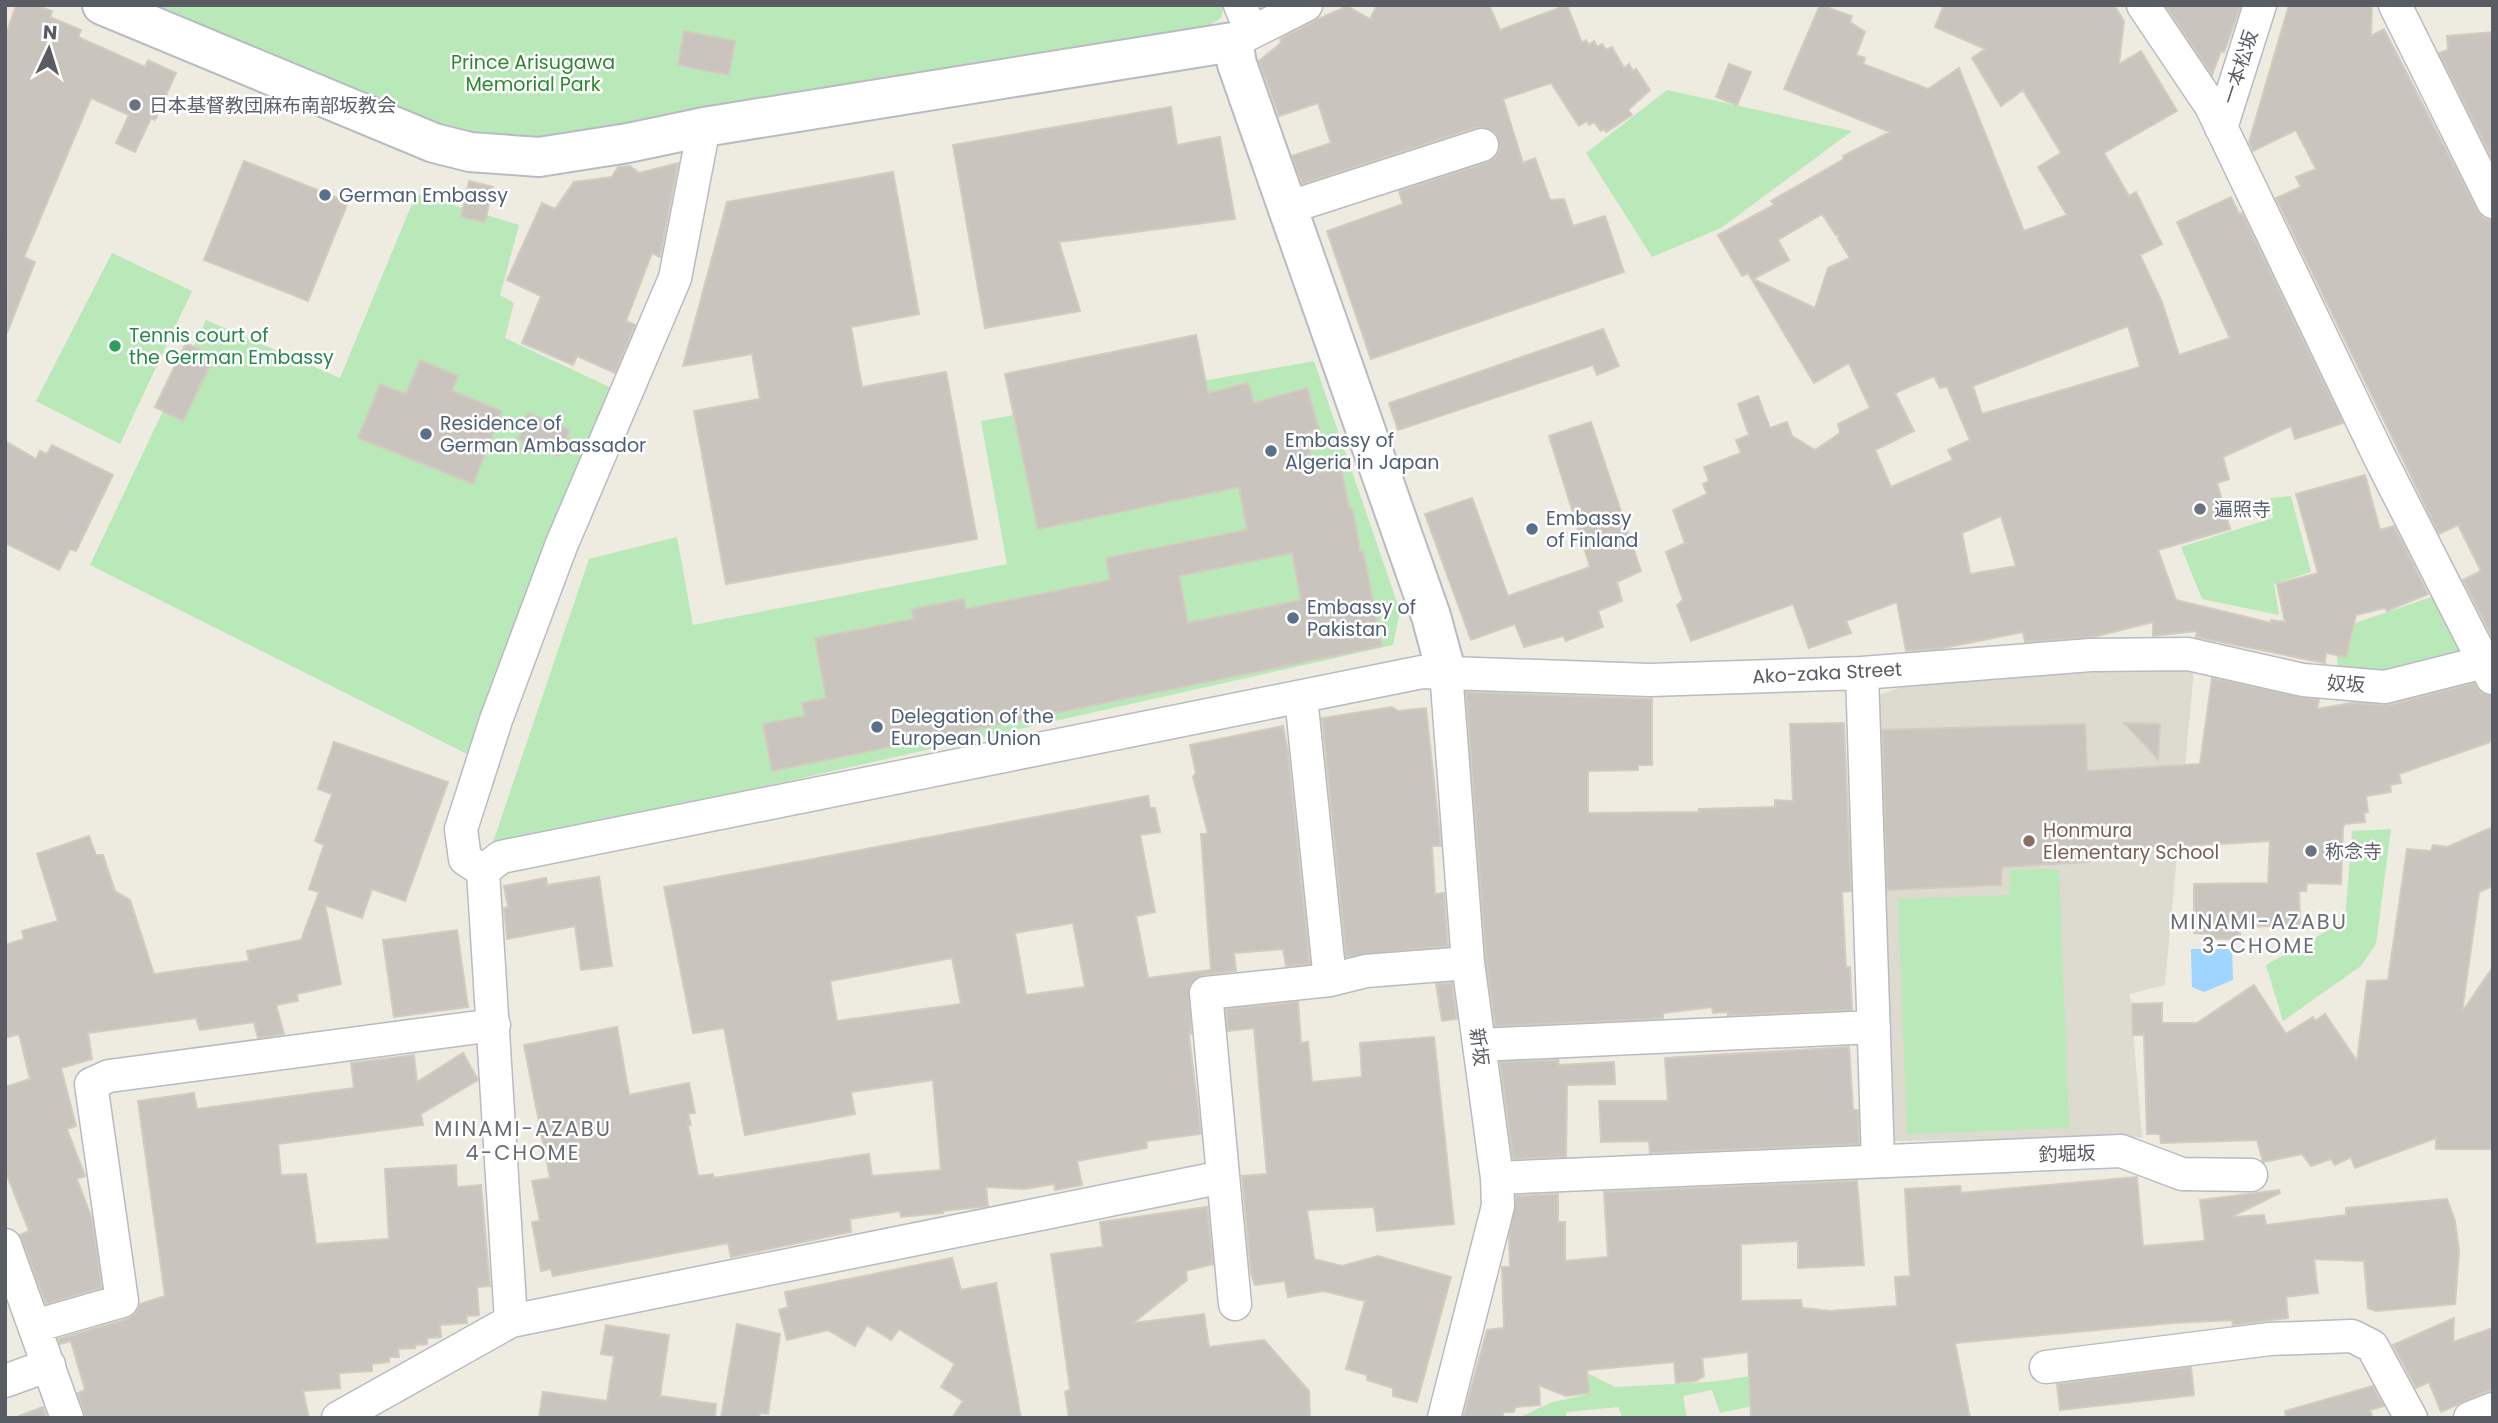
<svg xmlns="http://www.w3.org/2000/svg" width="2498" height="1423" font-family="Poppins,'Noto Sans JP',sans-serif">
<style>
.education{fill:#dddacf}
.green{fill:#b9e8b9}
.water{fill:#9fd5ff}
.building{fill:#c9c4bd;stroke:#d3ccbe;stroke-width:2;fill-rule:evenodd}
.lines{fill:none;stroke-linecap:round;stroke-linejoin:round}
.minor-casing{stroke:#b8bbc1;stroke-width:35}
.tertiary-casing{stroke:#b8bbc1;stroke-width:42}
.minor{stroke:#fff;stroke-width:32}
.tertiary{stroke:#fff;stroke-width:38}
.worship-dot{fill:#6b7280;stroke:#fff;stroke-width:2.5}
.service-dot{fill:#5c6f8a;stroke:#fff;stroke-width:2.5}
.leisure-dot{fill:#2e9e5b;stroke:#fff;stroke-width:2.5}
.education-dot{fill:#8d6e63;stroke:#fff;stroke-width:2.5}
.labels{text-anchor:middle;dominant-baseline:central;stroke-width:5;stroke-linejoin:round;paint-order:stroke}
.park-label{font-size:19px;fill:#2c8730;stroke:#fff}
.street-label{font-size:19px;fill:#595d63;stroke:#fff}
.worship-label{font-size:19px;fill:#5b616d;stroke:#fff;text-anchor:start}
.service-label{font-size:19px;fill:#4e5e75;stroke:#fff;text-anchor:start}
.leisure-label{font-size:19px;fill:#27864d;stroke:#fff;text-anchor:start}
.education-label{font-size:19px;fill:#785e54;stroke:#fff;text-anchor:start}
.neighbourhood-label{font-size:21px;letter-spacing:2px;fill:#6a6f75;stroke:#fff}
</style>
<rect width="100%" height="100%" fill="#eeebe0"/>
<path class="education" d="M2143 669H2194L2165 985 2130 994 2142 1137 1895 1141 1872 697 1908 685Z"/>
<path class="green" d="M127 5H1224L1221 18 1190 37 514 142 438 134Z
M1667 90 1852 131 1721 228 1652 257 1586 153Z
M416 194 519 225 500 295 514 303 505 338 618 391 475 758 90 565 206 320 340 378Z
M112 253 192 291 120 444 36 401Z
M1314 361 1400 611 1393 645 491 848 589 559 677 537 693 625 1007 564 981 421Z
M2291 496 2311 572 2274 584 2279 615 2202 599 2181 547 2273 518 2271 498Z
M2440 594 2469 657 2393 678 2338 672 2335 630Z
M2391 829 2376 944 2361 966 2283 1021 2266 965 2345 921 2352 831Z
M2059 869 2069 1128 1907 1134 1898 899 2010 895V870Z
M1786 1371 1881 1378 1720 1413 1712 1390 1683 1396 1687 1418H1622L1619 1407 1567 1412 1565 1418H1518L1550 1403 1588 1394 1589 1374 1615 1387 1710 1382Z"/>
<path class="water" d="M2191 949H2232L2233 980 2204 992 2192 987Z"/>
<path class="building" d="M16 5H35L52 11 50 17 81 30 78 37 145 67 148 60 176 73 155 120 151 118 135 152 116 143 129 115 91 98 24 257 35 262 7 333 5 38Z
M1377 5H1489L1500 30 1567 5 1582 43 1586 40 1589 45 1594 41 1597 47 1602 44 1606 50 1612 47 1624 68 1629 64 1633 71 1636 69 1650 90 1628 110 1632 115 1606 132 1604 129 1601 131 1594 122 1589 125 1587 121 1579 126 1551 83 1503 99 1523 163 1535 158 1550 200 1564 199 1573 226 1605 216 1624 272 1371 359 1327 231 1403 204 1399 191 1488 162 1496 157 1500 148 1495 132 1477 127 1302 184 1292 156 1331 143 1318 103 1279 116 1259 61 1281 43 1280 39 1314 21 1347 6 1370 19Z
M1820 5 1852 16 1850 22 1865 32 1856 55 1865 58 1863 64 1928 89 1959 68 2024 231 2067 215 2038 167 2061 153 2023 90 2001 106 1972 58 1985 49 1935 27 1944 5H2114L2124 21 2119 64 2141 51 2177 111 2104 153 2129 196 2136 192 2162 244 2140 255 2162 302 2179 355 2230 338 2177 222 2231 197 2239 214 2242 213 2343 423 2295 439 2291 426 2223 457 2229 479 2217 483 2230 529 2158 550 2176 600 2271 623V620L2285 622 2277 584 2318 573 2296 494 2365 475 2380 530 2394 526 2428 594 2387 611 2385 608 2356 615 2346 657 2326 653 2325 663 2196 637 2197 631 2153 636V622L2093 637 2025 642 2023 632 1938 649 1906 651 1897 602 1846 621 1851 633 1809 648 1793 604 1691 641 1677 605 1683 600 1666 552 1685 543 1673 510 1707 494 1703 484 1709 481 1704 467 1741 453 1736 440 1749 435 1738 404 1758 396 1770 428 1787 422 1792 436 1815 450 1840 433 1838 424 1870 408 1849 363 1814 383 1748 273 1742 276 1718 235 1774 205 1771 201 1844 159 1843 156 1890 132 1784 89ZM1822 214 1836 235 1839 234 1838 239 1850 258 1828 268 1815 308 1753 279 1789 260 1778 240ZM2128 326 2140 367 1982 414 1973 386ZM1934 376 1940 388 1947 386 1970 440 1948 450 1953 460 1891 487 1875 450 1914 431 1895 393ZM2001 516 2016 566 1970 574 1962 533Z
M2165 5H2241L2224 52 2221 51 2212 75Z
M2289 5H2372L2371 36 2384 29 2477 210 2483 218 2493 220V639L2463 580 2481 571 2458 525 2439 534 2276 198 2301 187 2296 177 2316 169 2296 130 2253 151 2249 142Z
M684 31 735 41 729 75 678 65Z
M2493 32V160L2439 53 2448 50 2447 36Z
M1729 64 1751 72 1737 105 1716 97Z
M1171 107 1177 145 1220 137 1235 219 1059 242 1080 311 985 328 953 145Z
M244 161 348 202 308 301 204 260Z
M678 163 660 257 652 253 626 321 635 325 615 373 577 356 573 365 522 343 541 296 507 280 542 203 555 209 574 182 612 177 618 167 630 166 639 173Z
M893 172 919 314 851 327 862 387 946 372 977 539 726 584 694 411 760 399 752 354 683 366 727 202Z
M469 181 493 187 485 222 461 217Z
M1603 329 1619 366 1597 375 1593 365 1398 430 1389 403Z
M1196 335 1208 393 1248 383 1254 403 1307 388 1319 429 1307 433 1313 474 1341 468 1349 507 1353 511 1360 551H1363L1382 646 772 771 763 724 805 716 802 703 826 698 815 638 914 619 912 609 964 599 966 609 1110 580 1106 558 1247 530 1239 487 1038 529 1005 374ZM1292 553 1301 600 1188 623 1179 576Z
M186 343 214 357 183 421 155 407Z
M420 360 458 376 452 391 502 411 473 484 358 438 380 384 406 394Z
M528 413 570 430 559 456 518 439Z
M1591 422 1641 571 1617 582 1622 601 1598 611 1603 627 1566 641 1563 636 1524 647 1515 624 1471 640 1425 514 1472 498 1508 596 1590 567 1549 436Z
M5 441 36 459 40 451 47 454 52 445 113 475 76 551 70 549 59 570 5 543Z
M2212 678 2319 700 2317 709 2351 703 2390 705 2474 683 2481 693 2493 696V741L2399 774 2401 783 2390 785 2391 792 2366 796 2368 812 2364 813 2365 822 2345 824 2343 827 2341 884 2307 883 2306 891H2299L2300 925 2240 927V939H2211L2210 934 2194 933V884L2268 883 2270 841 2098 851 2089 852V862L2002 867 2001 885 1887 890 1882 730 2085 724 2087 771 2200 764Z
M1466 692 1652 699V765H1638V770L1588 771V813L1699 812V809L1775 807V800L1793 801 1790 724 1844 723 1851 891 1842 892 1846 967H1850L1852 1010 1728 1015V1012L1713 1013 1712 1007 1663 1013V1018L1652 1019 1495 1026 1486 961Z
M1392 707 1398 711 1426 708 1441 846H1432L1435 894 1444 893 1448 946 1346 957 1322 718Z
M2124 723 2160 724 2158 759Z
M1283 726 1288 752 1310 964 1286 966 1283 949 1234 953 1236 971 1203 975 1190 985 1191 1034 1189 1035 1201 1134 1146 1141 1147 1148 1077 1161 1082 1185 1055 1190 1054 1184 1024 1189 986 1187 988 1206 942 1211 943 1213 901 1217 900 1211 850 1219 851 1232 731 1257 728 1243 553 1276 551 1269 541 1271 532 1222 540 1221 532 1181 550 1178 524 1045 617 1027 629 1095 689 1083 695 1113 688 1114 691 1125H688L698 1176 713 1174 714 1178 869 1154 872 1176 941 1170 933 1080 851 1092 855 1114 745 1135 724 1028 693 1033 664 887 1148 796 1150 808H1155L1160 832 1140 835 1155 912 1136 916 1148 978 1211 970 1201 834H1208L1193 777 1196 773 1190 745ZM1073 923 1085 987 1026 995 1015 933ZM952 958 961 1004 837 1021 830 981Z
M334 742 448 782 405 901 372 889 362 918 325 905 341 984 297 994 298 1001 276 1005 284 1034 258 1038 254 1022 200 1030 196 1018 88 1033 92 1059 61 1068 76 1126 67 1129 85 1176 77 1179 92 1219 102 1288 46 1304 20 1235 29 1231 5 1170V1087L30 1079 19 1034 5 1038V945L24 939 22 931 58 921 37 854 89 836 96 855H103L115 891 130 900 154 974 249 961 247 951 301 940 319 892 309 889 324 845 315 841 332 794 318 789Z
M2493 827V886L2479 892 2462 1012 2493 967V1149H2436V1138L2355 1168 2351 1157 2335 1165 2331 1159 2311 1166 2302 1154 2263 1162 2257 1140 2161 1143 2160 1134H2147L2144 1035H2133L2132 1004 2162 1003V1023H2197L2254 985 2286 1034 2313 1017 2315 1021 2325 1014 2357 1061 2367 981 2388 980 2407 849 2431 851 2433 845 2447 847Z
M599 877 612 966 581 970 575 926 507 939 504 908 508 907 504 886 546 878 547 885Z
M457 930 468 1007 394 1017 383 940Z
M1452 983 1457 1019 1442 1021 1436 984Z
M1298 1002 1301 1043 1308 1042 1312 1082 1362 1077 1360 1043 1434 1037 1454 1224 1377 1231 1374 1207 1307 1210 1314 1259 1342 1266 1378 1256 1451 1277 1417 1402 1393 1396V1388L1367 1380V1375L1346 1369 1365 1301 1323 1291 1288 1297 1285 1281 1255 1285 1251 1274 1242 1176 1267 1174 1254 1028 1228 1031 1226 1009Z
M1849 1047 1853 1110H1858L1859 1144 1650 1153 1649 1141 1601 1142 1599 1101H1668L1665 1058Z
M463 1053 478 1080 421 1114 423 1125 278 1144 281 1175 306 1174 316 1244 389 1239 385 1169 456 1165 457 1187 481 1185 490 1286 477 1287 479 1315 466 1316 467 1323 440 1325 441 1337 427 1338V1344L415 1345V1348L398 1349 399 1357H389V1362L372 1364V1371L339 1373 340 1388 303 1391 309 1418H85L78 1393 85 1390 71 1341 60 1344 58 1339 127 1319 135 1314 140 1304 165 1296 138 1101 194 1093 197 1109 354 1088 351 1063 414 1055 417 1082Z
M1558 1060 1559 1065 1614 1062 1615 1084 1567 1085 1566 1157 1513 1159 1500 1062Z
M2137 1177 2143 1246 2205 1241 2200 1200 2279 1190 2280 1193 2231 1217 2264 1215 2266 1225 2346 1215V1208L2447 1199 2455 1221 2459 1251 2455 1304 2376 1311 2368 1308 2364 1261 2314 1259 2318 1293 2286 1297 2288 1318 2233 1325 2232 1320 2173 1323 1955 1343 1970 1418H1751L1748 1352 1702 1358 1704 1376 1696 1381 1676 1383 1674 1362 1587 1370 1589 1393 1566 1396 1539 1385 1540 1405 1515 1407 1514 1412H1504L1502 1417 1463 1418 1487 1330 1504 1328 1502 1267H1510L1509 1236 1516 1196 1558 1194V1222H1565V1261L1608 1257 1604 1192 1857 1181 1864 1265 1798 1268V1241L1741 1244V1301L1801 1300 1802 1308 1830 1311 1897 1306 1895 1277 1910 1276 1905 1189 1960 1186 1961 1193Z
M1207 1207 1213 1264 1186 1271 1187 1280 1133 1323 1204 1314 1209 1347 1264 1340 1309 1391 1310 1418H1069L1065 1392 1070 1389 1051 1254 1103 1247 1100 1222Z
M952 1258 961 1290 996 1283 1021 1418H952L963 1401 941 1387 955 1364 899 1329 891 1340 867 1325 855 1346 828 1330 787 1340 779 1310 788 1307 785 1292Z
M2454 1318 2453 1342 2493 1328V1389L2441 1412 2429 1382 2416 1388 2393 1345Z
M737 1324 780 1334 768 1414 760 1413 759 1418H721Z
M606 1325 669 1335 660 1396 716 1404 715 1418H539L543 1392 607 1401 614 1356 601 1354Z
M2191 1367 2194 1395 2060 1410 2057 1384Z
M2373 1386 2384 1406 2370 1410 2373 1418H2286L2285 1411Z
M43 1407 47 1418H19V1416Z"/>
<g class="lines">
<defs>
<path id="minor" d="M1240 5 1251 31
M2143 5 2211 106 2379 456 2492 678
M2395 5 2493 202
M1233 42 1306 5
M2221 128 2260 5
M1287 208 1482 145
M1862 673 1878 1161
M483 871 501 857 1422 672 1650 680 1862 673 2091 655 2188 654 2303 680 2385 687 2484 662
M483 871 465 859 461 829 496 720 561 546 675 278 704 127
M483 871 511 1321
M1330 980 1366 971 1468 963
M1479 1045 1874 1027
M1497 1178 2121 1151 2182 1174 2251 1175
M5 1245 67 1418
M1235 1304 1206 993 1330 980 1301 697
M35 1326 122 1301 91 1084 109 1076 494 1025
M2046 1367 2270 1339 2352 1336 2372 1346 2411 1418
M5 1381 49 1365
M338 1418 511 1321 1223 1177
M1444 1418 1498 1206 1497 1178 1468 963 1446 671
M2470 1418 2493 1409"/>
<path id="tertiary" d="M102 5 434 143 470 152 539 157 628 143 704 127 1233 42 1237 64 1431 616 1446 671"/>
</defs>
<use href="#minor" class="minor-casing"/>
<use href="#tertiary" class="tertiary-casing"/>
<use href="#minor" class="minor"/>
<use href="#tertiary" class="tertiary"/>
</g>
<g class="worship-dot">
<circle cx="135" cy="105" r="7"/>
<circle cx="2200" cy="509" r="7"/>
<circle cx="2311" cy="851" r="7"/>
</g>
<g class="service-dot">
<circle cx="325" cy="195" r="7"/>
<circle cx="426" cy="434" r="7"/>
<circle cx="1271" cy="451" r="7"/>
<circle cx="1532" cy="529" r="7"/>
<circle cx="1293" cy="618" r="7"/>
<circle cx="877" cy="727" r="7"/>
</g>
<circle class="leisure-dot" cx="115" cy="346" r="7"/>
<circle class="education-dot" cx="2029" cy="841" r="7"/>
<g class="labels">
<g class="park-label">
<text x="533" y="62">Prince Arisugawa<tspan x="533" dy="22">Memorial Park</tspan></text>
</g>
<g class="street-label">
<text transform="translate(2240 67) rotate(-72)">一本松坂</text>
<text transform="translate(1827 673) rotate(-3)">Ako-zaka Street</text>
<text transform="translate(2346 684) rotate(4)">奴坂</text>
<text transform="translate(1479 1047) rotate(82)">新坂</text>
<text transform="translate(2067 1154) rotate(-2)">釣堀坂</text>
</g>
<g class="worship-label">
<text x="149" y="105">日本基督教団麻布南部坂教会</text>
<text x="2214" y="509">遍照寺</text>
<text x="2325" y="851">称念寺</text>
</g>
<g class="service-label">
<text x="339" y="195">German Embassy</text>
<text x="440" y="423">Residence of<tspan x="440" dy="22">German Ambassador</tspan></text>
<text x="1285" y="440">Embassy of<tspan x="1285" dy="22">Algeria in Japan</tspan></text>
<text x="1546" y="518">Embassy<tspan x="1546" dy="22">of Finland</tspan></text>
<text x="1307" y="607">Embassy of<tspan x="1307" dy="22">Pakistan</tspan></text>
<text x="891" y="716">Delegation of the<tspan x="891" dy="22">European Union</tspan></text>
</g>
<g class="leisure-label">
<text x="129" y="335">Tennis court of<tspan x="129" dy="22">the German Embassy</tspan></text>
</g>
<g class="education-label">
<text x="2043" y="830">Honmura<tspan x="2043" dy="22">Elementary School</tspan></text>
</g>
<g class="neighbourhood-label">
<text x="2259" y="921">MINAMI-AZABU<tspan x="2259" dy="24">3-CHOME</tspan></text>
<text x="523" y="1128">MINAMI-AZABU<tspan x="523" dy="24">4-CHOME</tspan></text>
</g>
</g>
<rect width="2498" height="1423" fill="none" stroke="#595d63" stroke-width="14"/>
<g transform="translate(49 49) rotate(4)" stroke="#ffffff" stroke-width="5" paint-order="stroke">
<path d="M0-5L12 26L0 18L-12 26Z" fill="#595d63"/>
<text y="-10" font-size="19" font-weight="bold" text-anchor="middle" fill="#595d63">N</text>
</g>
</svg>
